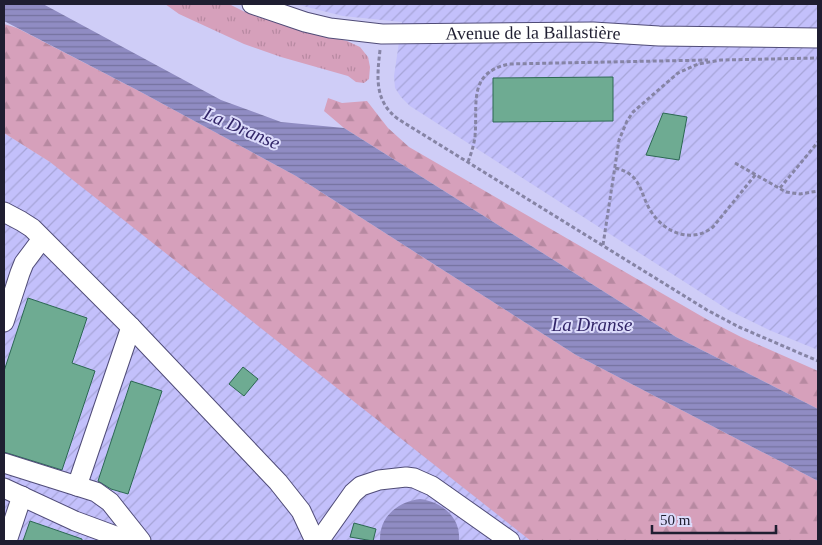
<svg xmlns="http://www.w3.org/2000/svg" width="822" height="545" font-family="Georgia,serif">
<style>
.industrial{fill:url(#industrial-furrows)}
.grass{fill:url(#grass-tufts)}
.forest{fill:url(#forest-firs)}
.water{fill:url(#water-rules)}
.building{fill:#6eab92;stroke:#2c6853}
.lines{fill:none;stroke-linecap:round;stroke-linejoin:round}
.minor-casing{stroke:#504c78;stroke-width:21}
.path{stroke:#8684a5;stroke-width:3;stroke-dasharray:4 2.5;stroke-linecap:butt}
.minor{stroke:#fff;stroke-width:19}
.labels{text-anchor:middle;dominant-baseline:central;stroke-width:4;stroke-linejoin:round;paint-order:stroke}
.street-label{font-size:18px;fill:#1f1e31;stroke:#dcdbfb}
.water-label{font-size:19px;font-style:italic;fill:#322568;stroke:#dcdbfb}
</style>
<defs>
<pattern id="industrial-furrows" width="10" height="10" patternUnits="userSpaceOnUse" patternTransform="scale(1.25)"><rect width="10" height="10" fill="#c3c0fb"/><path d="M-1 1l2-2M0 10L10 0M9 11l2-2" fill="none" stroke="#a7a5d8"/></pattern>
<pattern id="grass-tufts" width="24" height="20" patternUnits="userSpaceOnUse" patternTransform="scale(1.25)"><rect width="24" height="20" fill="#d6a0bb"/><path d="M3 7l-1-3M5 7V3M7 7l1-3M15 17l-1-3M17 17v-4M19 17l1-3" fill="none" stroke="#b789a1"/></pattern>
<pattern id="forest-firs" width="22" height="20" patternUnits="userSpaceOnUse" patternTransform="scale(1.25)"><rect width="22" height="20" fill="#d6a0bb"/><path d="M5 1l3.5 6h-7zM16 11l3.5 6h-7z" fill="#b789a1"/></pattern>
<pattern id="water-rules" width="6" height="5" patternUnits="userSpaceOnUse" patternTransform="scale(1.25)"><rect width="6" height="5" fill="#908cc3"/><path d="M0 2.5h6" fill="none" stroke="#75729f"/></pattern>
</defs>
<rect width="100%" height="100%" fill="#cfcdf7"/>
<path class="industrial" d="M295 4H818V350L769 330 730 311 410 106 401 97 395 88 394 76 402 22 343 16Z
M4 133 50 162 818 541H4Z"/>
<path class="grass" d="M165 4H229L245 12 307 32 347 41 360 47 368 57 370 67 369 79 364 83 356 82 348 76 281 57 244 44 179 14Z"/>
<path class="forest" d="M4 24 17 28 139 91 296 176 576 355 818 481V541H531L50 162 4 133Z
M328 98 342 103 367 101 388 128 409 147 708 320 741 337 818 371V409L676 337 344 128 324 111Z"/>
<path class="water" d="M4 4H43L221 100 281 122 344 128 676 337 818 409V481L576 355 296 176 139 91 4 21Z
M420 499C442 502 461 517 459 541H380C379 517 397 502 420 499Z"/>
<path class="building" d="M613 77V121L493 122V78Z
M663 113 687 117 679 160 646 155Z
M28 298 87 318 72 363 95 371 62 470 4 452V371Z
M243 367 258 379 244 396 229 384Z
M131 381 162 391 128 494 111 489 98 481Z
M30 521 82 539V541H23Z
M354 523 376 529 373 541 350 537Z"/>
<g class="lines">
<defs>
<g id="minor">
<path id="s1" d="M252 4 305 22 330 28 382 34 593 32 659 36 818 38"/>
<path d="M4 212 21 221 32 228 131 327 278 482 301 511 315 541"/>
<path d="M4 322 20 273 24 263 42 239"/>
<path d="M4 463 96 492 110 502 141 541"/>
<path d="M77 486 131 327"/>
<path d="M4 488 75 521 129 541"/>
<path d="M7 541 22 496"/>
<path d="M319 541 353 493 361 486 379 480 406 477 414 478 432 486 510 541"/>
</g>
</defs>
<use href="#minor" class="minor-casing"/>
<path class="path" d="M380 50C377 77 374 101 398 119L707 310 739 327 818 361
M468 162C471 154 474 145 475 136 478 104 467 73 509 64L708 60
M735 163 786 192 800 194 818 191
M615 168C643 174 639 194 652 213 666 234 693 243 713 227L756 174
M780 188 818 142
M603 245 619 140 627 121 633 112 678 73 698 64 721 60 818 58"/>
<use href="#minor" class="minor"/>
</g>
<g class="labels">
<g class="street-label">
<text stroke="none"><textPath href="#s1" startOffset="285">Avenue de la Ballastière</textPath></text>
</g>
<g class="water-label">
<text transform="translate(242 128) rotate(23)">La Dranse</text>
<text x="592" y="324">La Dranse</text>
</g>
</g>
<rect width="822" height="545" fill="none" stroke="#1f1e31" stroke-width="10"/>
<path d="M652 525v8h124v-8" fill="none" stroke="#1f1e31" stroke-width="2.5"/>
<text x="660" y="525" font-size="15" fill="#1f1e31" stroke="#dcdbfb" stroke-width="4" paint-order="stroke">50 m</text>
</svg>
